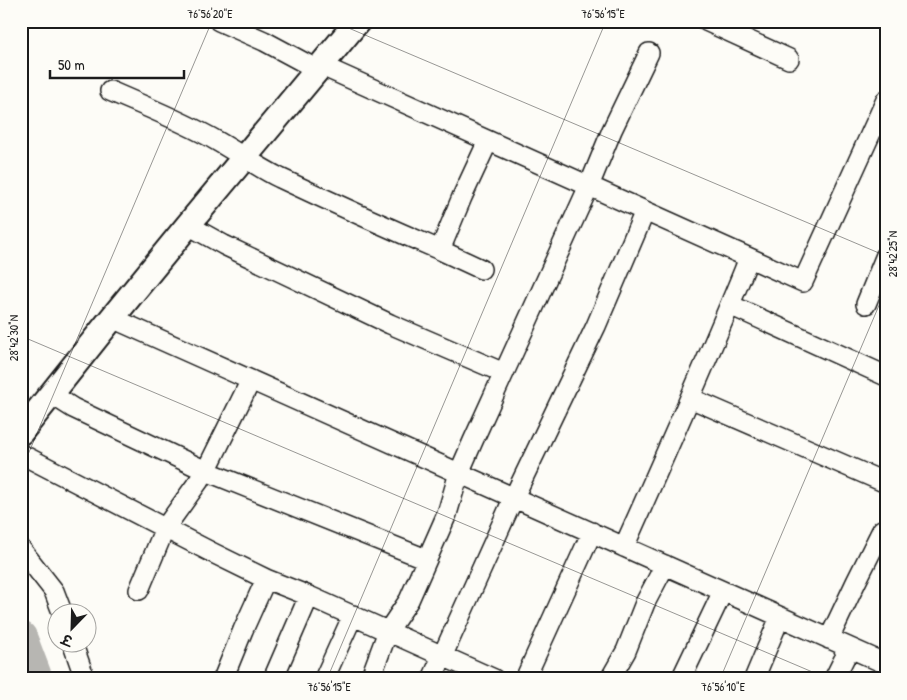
<svg xmlns="http://www.w3.org/2000/svg" width="907" height="700" font-family="'Patrick Hand','Playpen Sans Deva',sans-serif">
<style>
.lines{fill:none;stroke-linecap:round;stroke-linejoin:round}
.river{stroke:#b7b6b2;stroke-width:32}
.minor-casing{stroke:#1c1c1c;stroke-width:22}
.major-casing{stroke:#1c1c1c;stroke-width:28}
.minor{stroke:#fdfcf7;stroke-width:19}
.major{stroke:#fdfcf7;stroke-width:24}
.ticks{fill:none;stroke:#1c1c1c;stroke-width:1;stroke-opacity:0.45}
.neatline{fill:none;stroke:#1c1c1c;stroke-width:2}
.ticks-label{font-size:12px;text-anchor:middle;fill:#1c1c1c}
</style>
<rect width="100%" height="100%" fill="#fdfcf7"/>
<filter id="ink" filterUnits="userSpaceOnUse"><feTurbulence type="fractalNoise" baseFrequency=".02" numOctaves="2"/><feDisplacementMap in="SourceGraphic" scale="10" xChannelSelector="R" yChannelSelector="G"/><feConvolveMatrix kernelMatrix="1 2 1 2 8 2 1 2 1" color-interpolation-filters="sRGB"/></filter>
<g filter="url(#ink)">
<g class="lines">
<path class="river" d="M21 637 37 679"/>
<defs>
<path id="minor" d="M219 21 264 41 318 70
M706 21 789 59
M322 66 803 282 886 100
M110 91C146 107 183 121 217 141 238 153 258 167 280 178 333 203 386 227 440 250L462 197 488 141
M188 225 224 245 390 324 504 373
M440 250 481 269
M866 304 886 255
M730 305 886 376
M112 318 886 664
M51 394 73 408 206 471 426 559
M690 398 886 483
M21 454 213 553 266 579 309 596 494 679
M624 547C667 451 710 355 749 258
M21 549 54 591 62 612
M139 590 165 528 206 471 251 380
M829 639 856 582 882 530 886 531
M72 642 85 679
M223 679 243 630 266 579
M273 679 309 596
M324 679 353 615
M370 679 388 631 409 600 447 514 459 473 473 441 589 186 612 130 649 53
M432 679 514 497 596 326 645 211
M525 679 592 532
M610 679 626 651 645 603 665 565
M681 679 723 591
M754 679 780 617
M834 679 846 655 843 646"/>
<path id="major" d="M21 432 112 318 188 225 358 21"/>
</defs>
<use href="#minor" class="minor-casing"/>
<use href="#major" class="major-casing"/>
<use href="#minor" class="minor"/>
<use href="#major" class="major"/>
</g>
</g>
<path class="ticks" d="M332 21 886 256M21 336 829 679M21 471 212 21M327 679 606 21M720 679 886 289"/>
<rect width="907" height="700" fill="none" stroke="#fdfcf7" stroke-width="55"/>
<g transform="translate(72 628) rotate(203)"><circle r="24" fill="#fdfcf7" stroke="#a3a29f"/>
<path d="M0-4L9 19L0 12L-9 19Z" fill="#1c1c1c"/>
<text y="-8" font-size="14" font-weight="bold" text-anchor="middle" fill="#1c1c1c">उ</text>
</g>
<path d="M50 70v8h134v-8" fill="none" stroke="#1c1c1c" stroke-width="2.5"/>
<text x="58" y="70" font-size="15" fill="#1c1c1c" stroke="#fdfcf7" stroke-width="4" paint-order="stroke">50 m</text>
<rect x="28" y="28" width="852" height="644" class="neatline"/>
<g class="ticks-label">
<text x="210" y="18">76°56'20"E</text>
<text x="603" y="18">76°56'15"E</text>
<text transform="translate(893 254) rotate(-90)" y="4">28°42'25"N</text>
<text transform="translate(14 338) rotate(-90)" y="4">28°42'30"N</text>
<text x="329" y="691">76°56'15"E</text>
<text x="723" y="691">76°56'10"E</text>
</g>
</svg>
